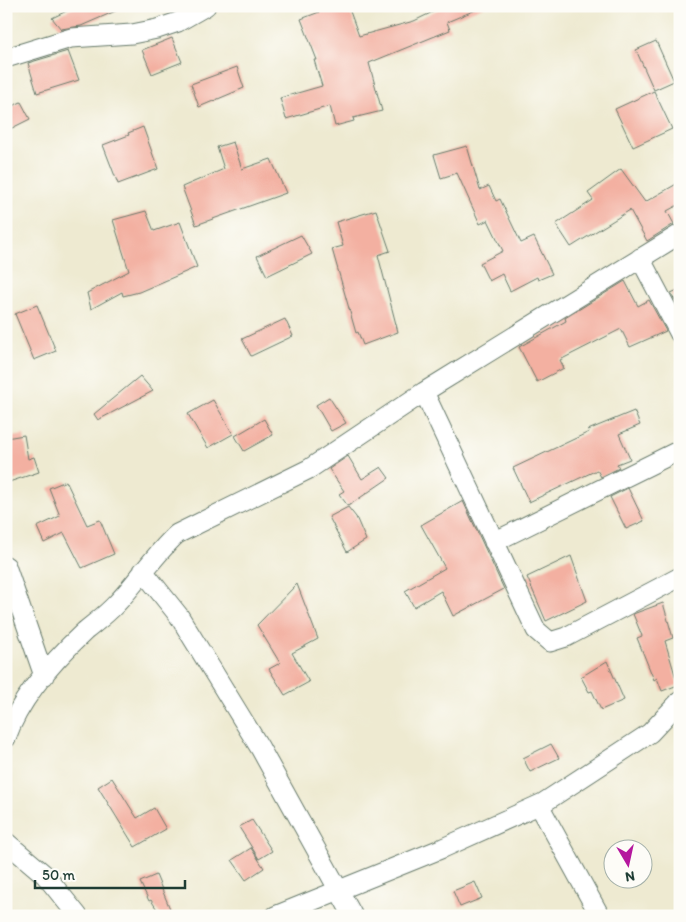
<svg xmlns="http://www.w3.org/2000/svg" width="686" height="922" font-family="Itim,sans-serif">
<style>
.building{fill:#f3b0a1}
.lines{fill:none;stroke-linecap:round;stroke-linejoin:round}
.street-casing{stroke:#677a6b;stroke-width:21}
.street{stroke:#fff;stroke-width:19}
</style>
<rect width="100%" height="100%" fill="#fdfcf7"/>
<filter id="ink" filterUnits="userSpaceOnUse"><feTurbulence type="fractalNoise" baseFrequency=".02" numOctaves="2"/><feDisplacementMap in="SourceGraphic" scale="10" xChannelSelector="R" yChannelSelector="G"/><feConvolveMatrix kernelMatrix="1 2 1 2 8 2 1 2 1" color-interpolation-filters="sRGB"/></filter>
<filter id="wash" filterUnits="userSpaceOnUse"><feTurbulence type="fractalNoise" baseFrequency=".0096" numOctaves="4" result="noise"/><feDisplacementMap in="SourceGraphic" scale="20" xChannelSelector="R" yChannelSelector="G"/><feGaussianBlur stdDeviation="1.12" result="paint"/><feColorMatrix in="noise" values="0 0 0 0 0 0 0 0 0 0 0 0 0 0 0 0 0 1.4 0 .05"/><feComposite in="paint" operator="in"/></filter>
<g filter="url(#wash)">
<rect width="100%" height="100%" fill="#eeead1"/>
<g id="blocks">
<path class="building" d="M77 6H127L81 26 61 29 52 18Z
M335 6H348L359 36 414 21 445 6H485L447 22 450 30 369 63 382 111 353 118 354 121 335 126 330 106 286 119 280 98 322 86 314 60H317L301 19Z
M172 38 182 62 152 74 142 50Z
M656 41 674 81 654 90 636 50Z
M68 51 79 80 37 93 28 63Z
M237 67 244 88 199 107 191 84Z
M654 91 672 129 633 147 615 109Z
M21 102 30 119 6 131V109Z
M143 127 158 169 118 184 103 145 129 135 128 133Z
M233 142 242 169 271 159 286 193 196 225 182 187 224 169 217 147Z
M467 146 480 190 489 186 496 201 500 199 521 243 534 237 552 274 538 280 537 277 510 291 502 274 489 281 480 263 503 251 488 220 480 224 457 173 441 178 434 155Z
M621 169 645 202 680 182V204L667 211 674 224 647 241 630 210 571 247 556 224 593 200 588 193Z
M376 210 390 251 378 255 398 332 363 345 358 332 356 333 332 249 343 246 336 222Z
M146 211 154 231 180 222 197 267 139 292 123 296 122 292 91 309 87 293 129 271 113 220Z
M301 235 312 254 267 276 257 256Z
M625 281 638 306 649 300 666 331 630 347 621 329 560 360 564 368 537 382 519 347 566 321 565 318Z
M680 289V309L671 293Z
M37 305 56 351 34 360 15 314Z
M285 319 293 336 251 356 242 339Z
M140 376 153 391 98 420 94 414Z
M329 397 346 423 331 431 316 405Z
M213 400 233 434 208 448 188 414Z
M634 411 640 425 619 434 630 459 617 464 619 468 601 477 597 470 529 502 513 468 589 432 588 430Z
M264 419 273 435 244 451 235 436Z
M24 435 28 459 34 457 39 472 6 483V438Z
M348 456 362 479 381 467 389 478 348 506 339 494 344 491 329 469Z
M66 481 87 525 100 520 114 554 82 568 64 533 44 543 37 527 60 516 49 488Z
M628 488 644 521 626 529 610 497Z
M463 501 504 589 453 616 441 591 414 607 405 591 445 568 421 525Z
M348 507 356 517 366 540 347 552 329 517Z
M571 556 587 601 546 621 527 577Z
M297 584 318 639 292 653 309 682 285 695 269 669 280 663 257 625Z
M663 603 673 638 665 641 678 685 662 691 657 678 654 680 637 638 642 636 633 614Z
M607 661 624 700 601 710 592 691 589 692 581 677Z
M551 744 559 758 530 772 523 758Z
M112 778 137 818 154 808 166 829 135 847 98 787Z
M252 820 272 851 259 859 239 827Z
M251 848 264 868 246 880 232 860Z
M156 875 173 916H161L151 900 149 901 140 882Z
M475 882 482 898 460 907 453 891Z"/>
</g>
</g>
<g filter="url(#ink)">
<use href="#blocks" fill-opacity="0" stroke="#677a6b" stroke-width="1"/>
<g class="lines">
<defs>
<path id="street" d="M6 58 71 38 132 34 157 29 178 22 206 6
M640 258 680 334
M424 392 536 630 550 642 566 637 680 577
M494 542 680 450
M6 566 44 676
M143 571 179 616 260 748 353 916
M6 738C20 697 54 660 85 631 96 622 107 614 117 603 138 581 154 555 177 534L309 469 424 392 680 234
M539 805 600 916
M6 842 45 875 78 916
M275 916 443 848 543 803 650 733 680 701"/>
</defs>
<use href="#street" class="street-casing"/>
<use href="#street" class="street"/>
</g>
</g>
<rect width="686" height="922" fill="none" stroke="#fdfcf7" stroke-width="25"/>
<g transform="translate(628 864) rotate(171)"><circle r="24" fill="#fdfcf7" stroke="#a4b0a9"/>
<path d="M0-4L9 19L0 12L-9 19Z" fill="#b5179e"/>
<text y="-8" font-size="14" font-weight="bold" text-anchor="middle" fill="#1f3d34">N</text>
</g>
<path d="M35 880v8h150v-8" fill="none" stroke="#1f3d34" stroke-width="2.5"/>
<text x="42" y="880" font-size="15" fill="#1f3d34" stroke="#fdfcf7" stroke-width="4" paint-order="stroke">50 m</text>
</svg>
